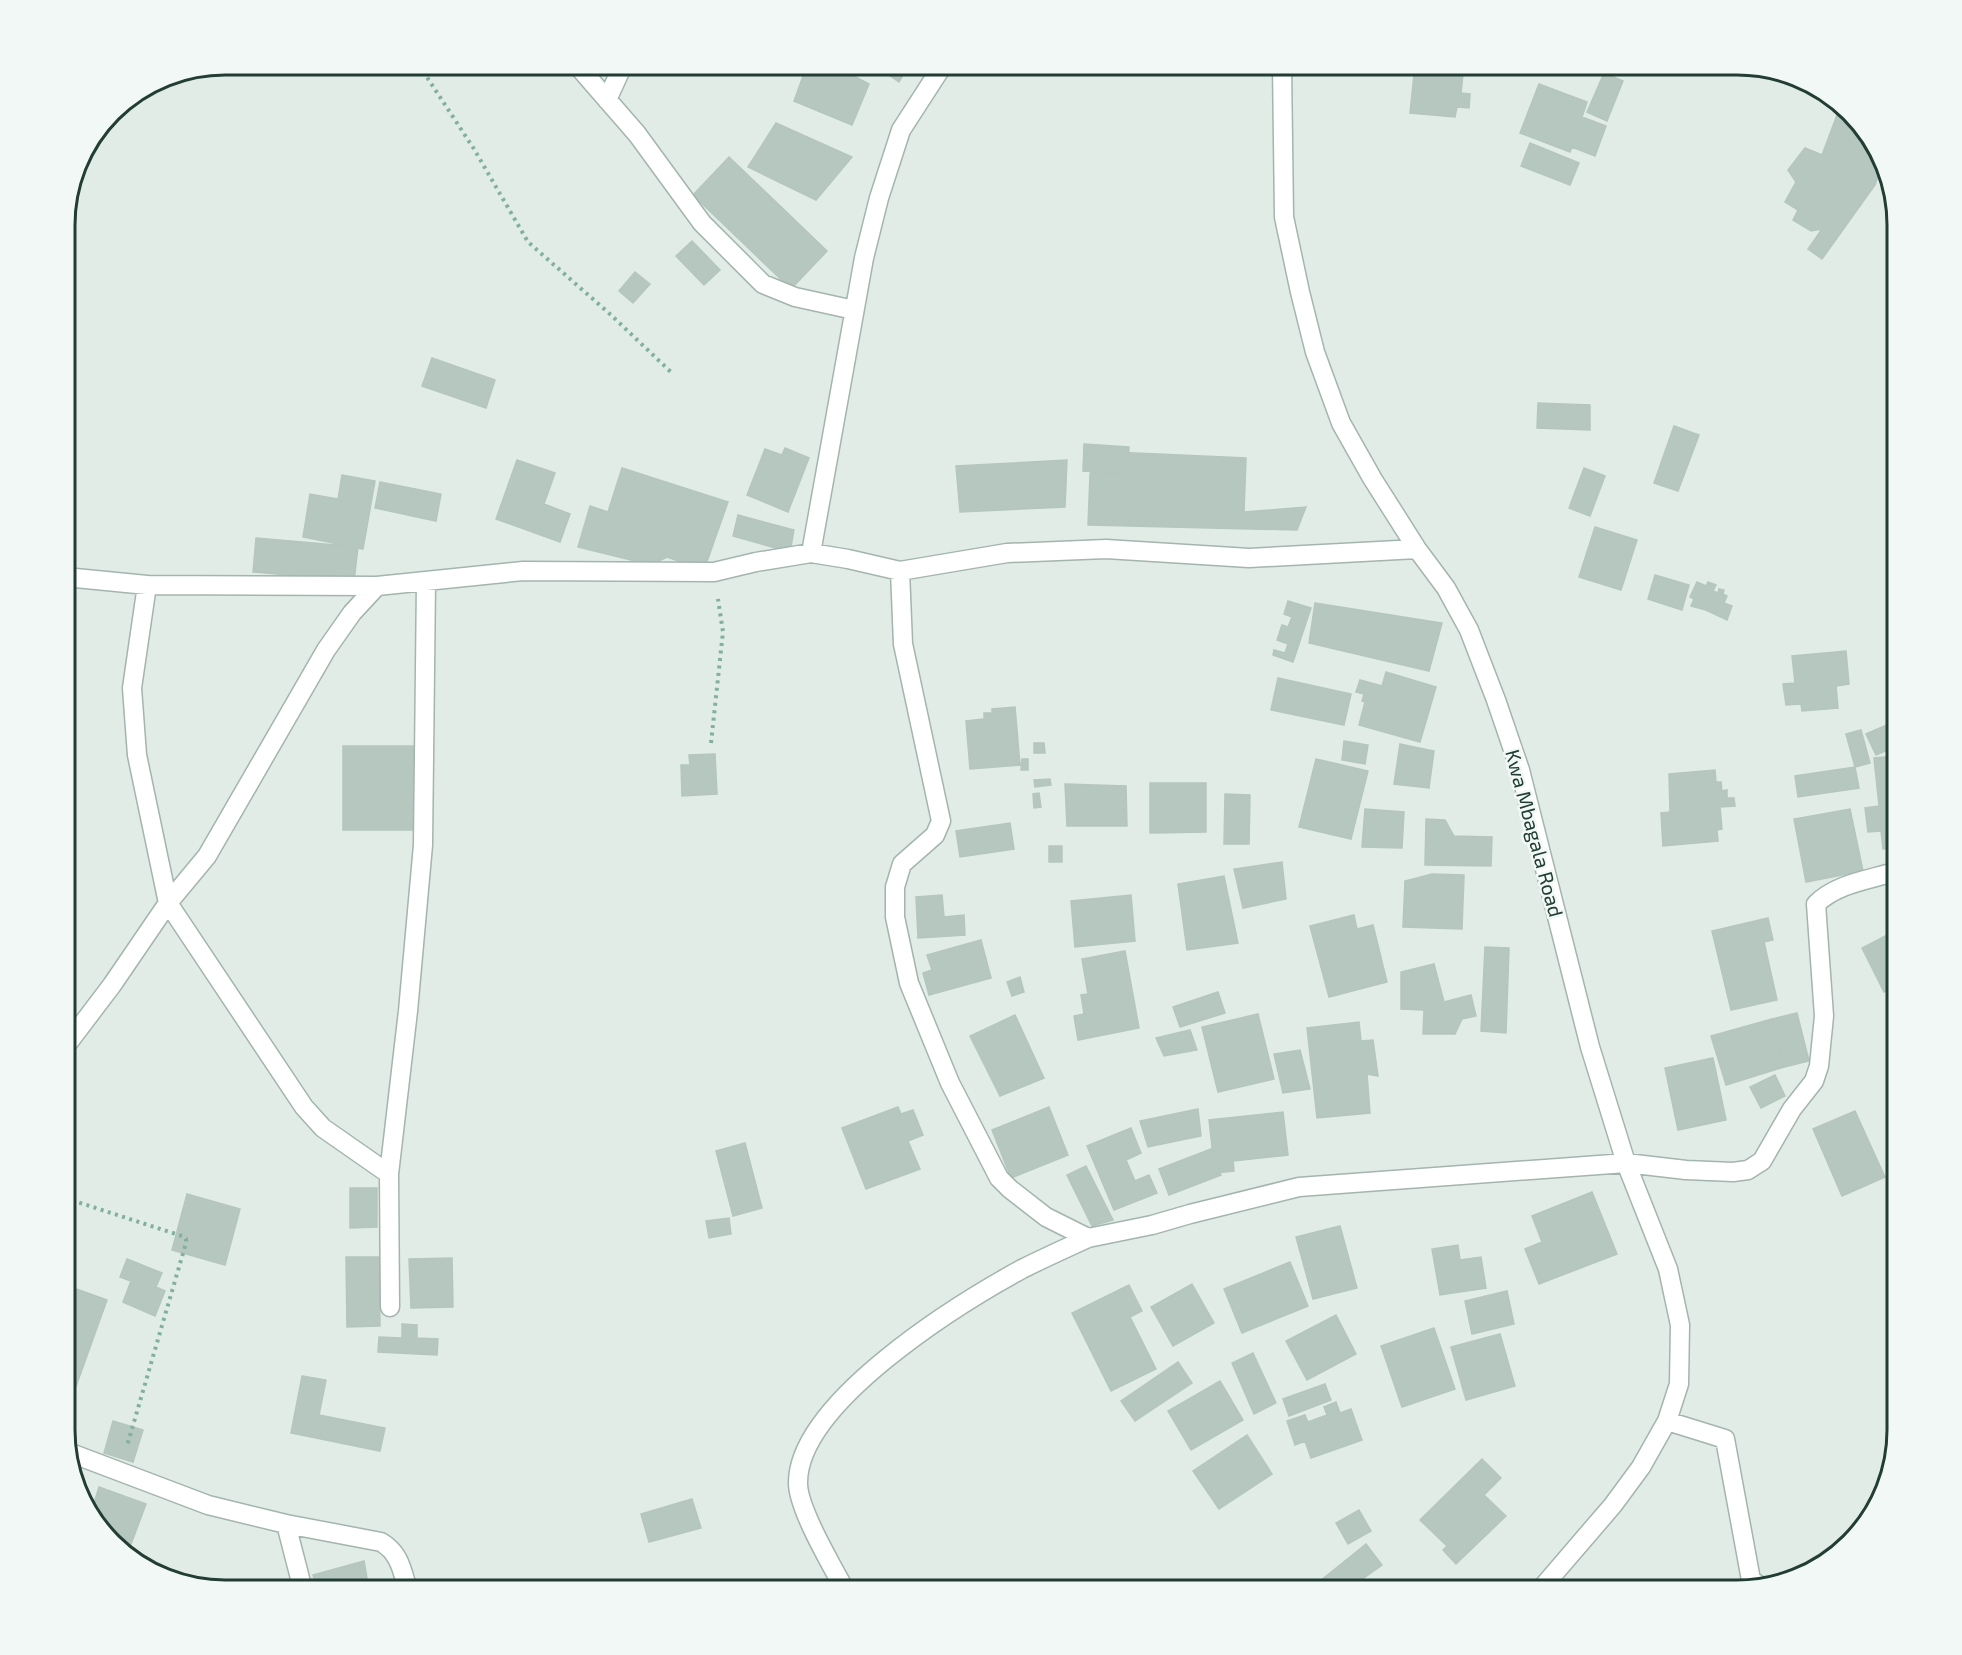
<svg xmlns="http://www.w3.org/2000/svg" width="1962" height="1655" font-family="'Exo 2',sans-serif">
<style>
.building{fill:#b6c7c0;stroke:#b4c6bd;stroke-width:1.5}
.lines{fill:none;stroke-linecap:round;stroke-linejoin:round}
.minor-casing{stroke:#a4b4ae;stroke-width:21}
.path{stroke:#81b09f;stroke-width:4;stroke-dasharray:3 4.5;stroke-linecap:butt}
.minor{stroke:#fff;stroke-width:18}
.labels{text-anchor:middle;dominant-baseline:central;stroke-width:5;stroke-linejoin:round;paint-order:stroke}
.street-label{font-size:20px;fill:#213d34;stroke:#f2f8f5}
.rim{fill:none;stroke:#213d34;stroke-width:3}
</style>
<rect width="100%" height="100%" fill="#e1ece7"/>
<path class="building" d="M807 65H834L869 84 852 125 794 101Z
M835 65H863L856 76Z
M874 65H909L899 82Z
M1415 65H1464L1461 93 1470 94 1469 108 1457 107 1455 117 1410 113Z
M1604 73 1623 81 1607 121 1587 112Z
M1539 84 1587 102 1582 117 1606 126 1595 156 1572 147 1570 152 1520 133Z
M1837 115 1855 122 1883 161 1875 185 1822 259 1808 249 1822 229 1811 231 1793 220 1798 210 1785 202 1796 182 1788 170 1805 148 1822 155Z
M776 123 852 157 816 200 748 167Z
M1530 143 1579 163 1570 185 1521 166Z
M729 157 827 251 791 289 693 195Z
M1889 185 1893 202 1883 193Z
M692 241 720 270 704 285 676 256Z
M635 272 650 284 633 303 619 291Z
M432 358 495 380 486 408 422 386Z
M1538 403 1590 405V430L1537 428Z
M1674 426 1699 435 1678 491 1654 483Z
M1084 444 1129 447 1128 474 1083 471Z
M785 448 809 458 788 512 747 495 765 449 782 455Z
M1091 451 1246 458 1244 512 1306 507 1297 530 1088 525Z
M517 460 555 473 544 504 570 514 560 542 496 519Z
M1067 460 1065 507 960 512 956 466Z
M622 468 728 502 704 570 667 557 651 565 578 547 590 506 608 512Z
M1584 468 1605 476 1590 516 1569 508Z
M342 475 375 481 363 549 303 537 310 494 338 499Z
M380 482 441 494 436 521 375 508Z
M738 515 794 530 790 552 733 536Z
M1595 527 1637 540 1621 590 1579 577Z
M256 538 358 547 354 581 253 572Z
M1655 575 1689 585 1682 610 1648 599Z
M1697 582 1706 586 1708 582 1716 585 1713 591 1718 593 1719 589 1724 590 1723 594 1727 596 1724 603 1732 606 1727 620 1706 610 1691 606 1694 599 1690 597Z
M1288 601 1311 608 1293 662 1273 655 1274 650 1285 653 1288 644 1277 640 1282 625 1288 627 1292 617 1284 614Z
M1315 603 1442 623 1429 671 1309 643Z
M1846 651 1849 684 1836 686 1838 708 1802 711 1801 704 1786 705 1783 684 1795 683 1792 656Z
M1386 672 1436 687 1420 742 1359 725 1365 702 1362 701 1364 694 1356 692 1360 680 1382 686Z
M1278 678 1351 694 1344 725 1271 710Z
M1015 707 1020 765 970 769 966 721 984 719V713H992V709Z
M1896 721 1897 746 1876 755 1866 734Z
M1861 730 1870 763 1855 767 1846 734Z
M1344 741 1368 745 1365 764 1342 760Z
M1034 743H1044L1045 753H1034Z
M1400 744 1434 751 1429 788 1394 784Z
M343 746H415L416 830H343Z
M715 754 717 794 682 796 681 765H690L689 755Z
M1897 756V848L1883 849 1881 831 1868 832 1865 808 1879 806 1874 758Z
M1022 759H1028V770H1021Z
M1316 759 1368 771 1351 839 1299 827Z
M1855 767 1859 788 1798 797 1795 776Z
M1715 770 1716 782H1721L1722 791 1727 790V798H1734L1735 806 1720 807 1722 829 1717 830 1718 841 1663 846 1661 813 1670 812 1669 774Z
M1050 779 1051 785 1035 787 1034 780Z
M1150 783H1206V832L1150 833Z
M1065 784 1126 786 1127 826H1067Z
M1039 793 1041 807 1034 808 1033 794Z
M1225 794 1250 795 1249 844H1224Z
M1365 809 1404 812 1402 848 1362 847Z
M1850 809 1863 871 1806 882 1794 819Z
M1426 819 1445 820 1454 836 1492 837 1491 866 1425 865Z
M1010 823 1014 849 960 857 956 831Z
M1049 846H1062V862H1049Z
M1282 862 1286 899 1243 908 1234 869Z
M1432 874 1464 875 1462 929 1403 927 1405 881Z
M1224 876 1238 943 1187 950 1178 884Z
M942 895 944 917 964 915 965 935 918 938 916 897Z
M1131 895 1135 941 1075 947 1071 901Z
M1354 915 1357 929 1373 925 1387 982 1329 997 1310 926Z
M1768 918 1773 940 1764 942 1777 1000 1731 1010 1712 931Z
M1897 930V986L1884 992 1862 948Z
M981 940 991 978 929 995 923 973 932 970 927 955Z
M1485 947 1509 948 1506 1033 1481 1031Z
M1125 951 1139 1028 1078 1040 1074 1016 1084 1014 1081 995 1088 994 1082 959Z
M1434 964 1444 1002 1471 995 1476 1016 1462 1019 1455 1034H1423L1424 1010 1401 1009V972Z
M1020 977 1024 992 1012 996 1007 982Z
M1218 992 1225 1013 1180 1027 1173 1007Z
M1797 1013 1809 1061 1784 1067 1772 1019Z
M1258 1014 1274 1079 1218 1092 1202 1027Z
M1015 1015 1044 1078 1000 1096 970 1036Z
M1772 1019 1784 1067 1726 1085 1711 1036Z
M1359 1022 1361 1041 1373 1040 1378 1076 1367 1074 1370 1113 1317 1118 1307 1028Z
M1190 1030 1197 1050 1164 1056 1156 1038Z
M1300 1050 1310 1089 1283 1093 1274 1054Z
M1713 1058 1726 1120 1678 1130 1665 1068Z
M1775 1075 1785 1096 1761 1108 1750 1087Z
M898 1107 901 1114 913 1110 923 1135 908 1141 920 1169 866 1189 842 1128Z
M1049 1107 1068 1155 1011 1178 992 1130Z
M1198 1109 1201 1136 1148 1147 1140 1121Z
M1855 1111 1885 1177 1842 1196 1813 1129Z
M1283 1112 1288 1155 1233 1161 1234 1171 1215 1173 1209 1120Z
M1131 1128 1141 1153 1126 1160 1135 1181 1149 1175 1157 1193 1114 1210 1087 1146Z
M745 1143 762 1208 733 1216 716 1151Z
M1211 1149 1221 1175 1169 1195 1159 1169Z
M1086 1166 1113 1220 1092 1226 1067 1175Z
M350 1188H377V1227L350 1228Z
M1592 1192 1617 1254 1539 1284 1525 1249 1542 1242 1532 1216Z
M187 1194 240 1209 225 1265 172 1250Z
M729 1218 731 1234 709 1238 706 1221Z
M1340 1226 1357 1288 1313 1299 1296 1237Z
M1458 1245 1460 1260 1481 1257 1486 1288 1440 1295 1432 1249Z
M346 1257H379L380 1326 347 1327Z
M452 1258 453 1307 411 1308 409 1259Z
M127 1259 162 1273 156 1287 165 1291 155 1316 123 1302 131 1281 120 1277Z
M1290 1262 1308 1306 1242 1333 1224 1289Z
M1192 1284 1214 1323 1173 1346 1151 1307Z
M65 1285 107 1300 65 1417Z
M1129 1285 1142 1311 1130 1317 1156 1369 1111 1391 1072 1313Z
M1507 1291 1514 1324 1472 1334 1465 1301Z
M1336 1315 1356 1354 1307 1380 1286 1341Z
M402 1324 417 1325V1338L438 1339 437 1355 378 1352 379 1337 402 1338Z
M1434 1328 1455 1389 1402 1407 1381 1346Z
M1500 1334 1515 1386 1466 1400 1451 1347Z
M1253 1353 1276 1403 1254 1414 1232 1363Z
M1178 1362 1192 1383 1135 1421 1121 1401Z
M302 1376 326 1380 319 1415 385 1428 380 1451 291 1433Z
M1220 1381 1243 1420 1191 1450 1168 1411Z
M1325 1384 1331 1400 1289 1416 1283 1399Z
M1336 1402 1340 1413 1351 1409 1362 1440 1311 1458 1305 1441 1295 1445 1287 1421 1305 1415 1308 1422 1327 1415 1324 1407Z
M113 1421 143 1430 133 1462 104 1453Z
M1247 1435 1272 1474 1219 1509 1193 1471Z
M1482 1459 1501 1478 1484 1495 1506 1516 1456 1564 1443 1550 1447 1546 1420 1520Z
M99 1487 146 1504 127 1555 119 1550 91 1513Z
M692 1499 701 1528 649 1542 641 1514Z
M1359 1510 1371 1531 1348 1544 1336 1523Z
M1366 1544 1382 1565 1347 1590H1311L1310 1589Z
M364 1561 369 1590H317L313 1575Z"/>
<g class="lines">
<defs>
<path id="minor" d="M577 65 637 134 702 223 763 284 795 297 854 310
M1282 65 1284 217 1300 292 1315 352 1341 423 1372 478 1417 549 1446 588 1469 630 1496 700 1520 770 1590 1047 1626 1163 1668 1269 1680 1325 1679 1384 1667 1421 1641 1467 1613 1505 1540 1590
M607 100 623 65
M811 553 864 258 879 198 901 130 943 65
M900 571 903 644 941 821 935 835 902 864 895 887V917L909 983 950 1083 999 1178 1010 1189 1046 1217 1088 1238 1152 1225 1190 1214 1299 1187 1626 1163 1686 1170 1733 1172 1748 1170 1762 1161 1792 1109 1814 1081 1819 1066 1824 1016 1816 904C1837 883 1870 880 1897 871
M65 577 147 585 377 586 523 571 714 572 756 562 811 553 848 559 900 571 1007 553 1106 549 1249 558 1417 549
M147 585 132 688 137 755 168 903 304 1107 323 1128 389 1174
M65 1047 112 985 168 903 207 856 326 650 352 613 377 586
M390 1307 389 1174 408 1011 423 845 426 581
M1667 1421 1725 1439 1751 1580 1760 1586
M68 1452 208 1505 286 1524 381 1542C400 1553 402 1571 408 1590
M286 1524 303 1590
M845 1590C832 1566 797 1507 798 1482 799 1402 958 1304 1022 1269 1044 1258 1066 1248 1088 1238"/>
</defs>
<use href="#minor" class="minor-casing"/>
<path class="path" d="M419 65 474 149 528 242 611 315 673 374
M711 743 723 632 718 599
M65 1198 182 1236 186 1239V1243L127 1446"/>
<use href="#minor" class="minor"/>
</g>
<g class="labels">
<g class="street-label">
<text transform="translate(1535 833) rotate(75)">Kwa Mbagala Road</text>
</g>
</g>
<path d="M0 0H1962V1655H0ZM225 75H1737A150 150 0 0 1 1887 225V1430A150 150 0 0 1 1737 1580H225A150 150 0 0 1 75 1430V225A150 150 0 0 1 225 75Z" fill="#f2f8f5" fill-rule="evenodd"/>
<path class="rim" d="M225 75H1737A150 150 0 0 1 1887 225V1430A150 150 0 0 1 1737 1580H225A150 150 0 0 1 75 1430V225A150 150 0 0 1 225 75Z"/>
</svg>
